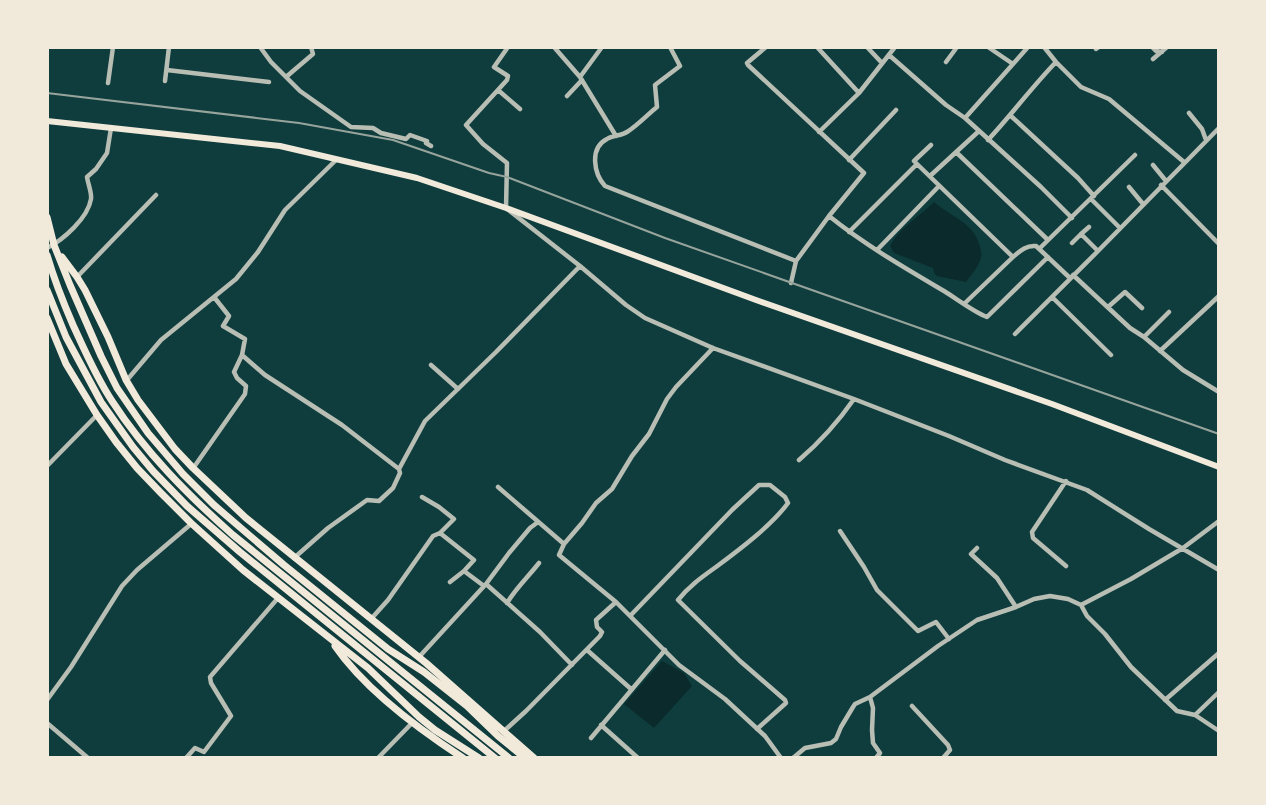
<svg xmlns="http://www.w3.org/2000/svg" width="1266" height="805" font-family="'Zilla Slab',serif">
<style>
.water{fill:#0a2a2b}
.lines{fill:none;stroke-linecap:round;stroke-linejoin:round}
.minor{stroke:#b8beb3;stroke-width:4.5}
.primary{stroke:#f1e9da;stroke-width:6}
.trunk{stroke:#f1e9da;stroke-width:7}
.motorway{stroke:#f1e9da;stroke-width:7}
.rail{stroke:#97a49c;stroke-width:2}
</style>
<rect width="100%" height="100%" fill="#0f3d3e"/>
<path class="water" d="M934 202C951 217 975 223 980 247 982 253 982 258 979 263 976 270 970 276 966 282L937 276 934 273 933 268 894 253 890 246C901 226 919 217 934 202Z
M662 661 684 673 692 686 654 728 624 704Z"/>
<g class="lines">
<path class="minor" d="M260 47 271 62 300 91 351 127 373 128 381 133 406 139 410 135 427 141 426 143 431 146
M508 47 494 67 508 76 507 80 466 125 483 144 507 163 506 208 580 266 626 305 645 318 713 348 854 399 949 436 1005 460 1087 490 1149 529 1219 570
M554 47 580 77 616 136
M670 47 680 66 655 85 657 107C647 115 638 125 627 132 621 136 613 135 607 139 589 148 594 174 605 186L796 261
M766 47 747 63 748 65 864 173 829 216 796 261 791 283
M817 47 859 93
M867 47 882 63
M988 47 1013 64
M1044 47 1056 62 1081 87 1109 99 1184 162
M1095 47 1096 49 1099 47
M1152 47 1156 51 1162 52
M889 55 946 105 965 118 1041 187 1072 218
M1153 59 1167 47
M946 62 957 47
M167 70 269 82
M286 77 313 54 311 47
M580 77 602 47
M165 81 169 47
M108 83 113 47
M498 90 520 109
M567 96 582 80
M1189 113 1202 129 1206 140
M1011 116 1078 178 1094 196
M965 118 1028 47
M819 132 859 93 895 47
M988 140C1012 114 1032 87 1056 62
M956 152 1048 240
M849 160 896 110
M917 164 1013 257C1020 251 1026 245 1036 246L1070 278
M917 164 914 161 931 145
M1153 165 1166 181
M930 176 979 131
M1161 185 1219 244
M1129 187 1143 204
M1091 199 1120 228
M829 216C865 245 905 268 944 291 957 299 974 312 987 317L1048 257
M1089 227 1081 234 1098 251
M849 232 917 164
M1072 243 1081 234
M47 248C63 240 88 218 91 199 92 193 88 184 87 177L96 169 107 153 111 128
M1040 248 1135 155
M877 250 939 186
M1073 275 1130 328 1144 337 1183 370 1219 392
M77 277 156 195
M214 297 229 316 223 326 245 339 242 355
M1052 297 1111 355
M965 303 1013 257
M1108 307 1125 292 1142 308
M1015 334 1098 251 1219 128
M1144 337 1169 312
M713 348 676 387 667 399 649 434 632 456 612 489 596 503 582 523 564 544 559 555 616 602 679 665 725 699 765 736 781 758
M1160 351 1219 296
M431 365 458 389
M127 380 161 340 236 279 258 252 285 210 336 160
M799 460C820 442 838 422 854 399
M47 466 97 415
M194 467 245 394 246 386 237 378 234 372 242 355 265 375 342 425 399 469
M1066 481 1032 532 1033 538 1066 566
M498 487 564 544
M840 531 864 567 877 590 918 631 936 622 949 639
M440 533 474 560 464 571
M977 548 971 554 997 578 1016 607
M294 558 328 528 367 500 379 501 393 488 400 473 399 469 425 421 496 352 580 266
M450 582 464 571 484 586
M486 584 540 632 572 665
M507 603C516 588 528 577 539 563
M1081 605 1087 616 1105 634 1131 667 1177 711 1195 715 1219 731
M630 616 732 510 759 485H770L785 497 788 503C771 526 739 550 716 567 702 577 689 586 678 600L740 661 785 700 786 703 757 729
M371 619 388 600 433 536 440 533 454 519 439 507 422 497
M587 650 631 689
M419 657 486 584 509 553 530 528 538 522
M47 700 71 667 122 586 137 570 191 524
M1165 700 1219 653
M912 706 948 745 950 750 943 758
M1195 715 1219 692
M47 723 88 758
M601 725 638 758
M504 731 526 711 600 636 602 632 597 627 596 620 616 602
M591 738 665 650
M186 758 195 748 204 752 231 716 211 683 210 677 278 598
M378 758 412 723
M793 758 805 748 831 743 836 739 841 727 853 707 855 704 870 697
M876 758 880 753 873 743 872 730 873 708 870 697 938 646 977 620 1016 607 1034 599 1050 596 1068 599 1081 605 1131 579 1183 548 1219 521"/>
<path class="primary" d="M47 121 280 146 417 178 506 208 756 300 1052 404 1219 467"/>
<path class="trunk" d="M47 217 54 245 70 285 101 356 117 388 148 433 183 474 214 505 284 565 388 649 424 672 467 706 498 736 525 758
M62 257 77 277 85 290 108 337 126 380 138 400 175 449 193 468 246 518 426 663 534 758
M47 318 66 364 97 415 116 442 137 468 160 492 191 523 243 570 368 668 419 717 435 730 479 758
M335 646C364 688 420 730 463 758"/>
<path class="motorway" d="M47 255C54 279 63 302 73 325 85 351 96 377 112 401 145 452 188 495 233 535L509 758
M47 290 66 337 101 402 133 447 153 471 187 506 240 552 495 758"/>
<path class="rail" d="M47 93 299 123 393 140 489 173 507 177 665 238 1219 434"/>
</g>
<rect width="1266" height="805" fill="none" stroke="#f1e9da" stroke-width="98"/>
</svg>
